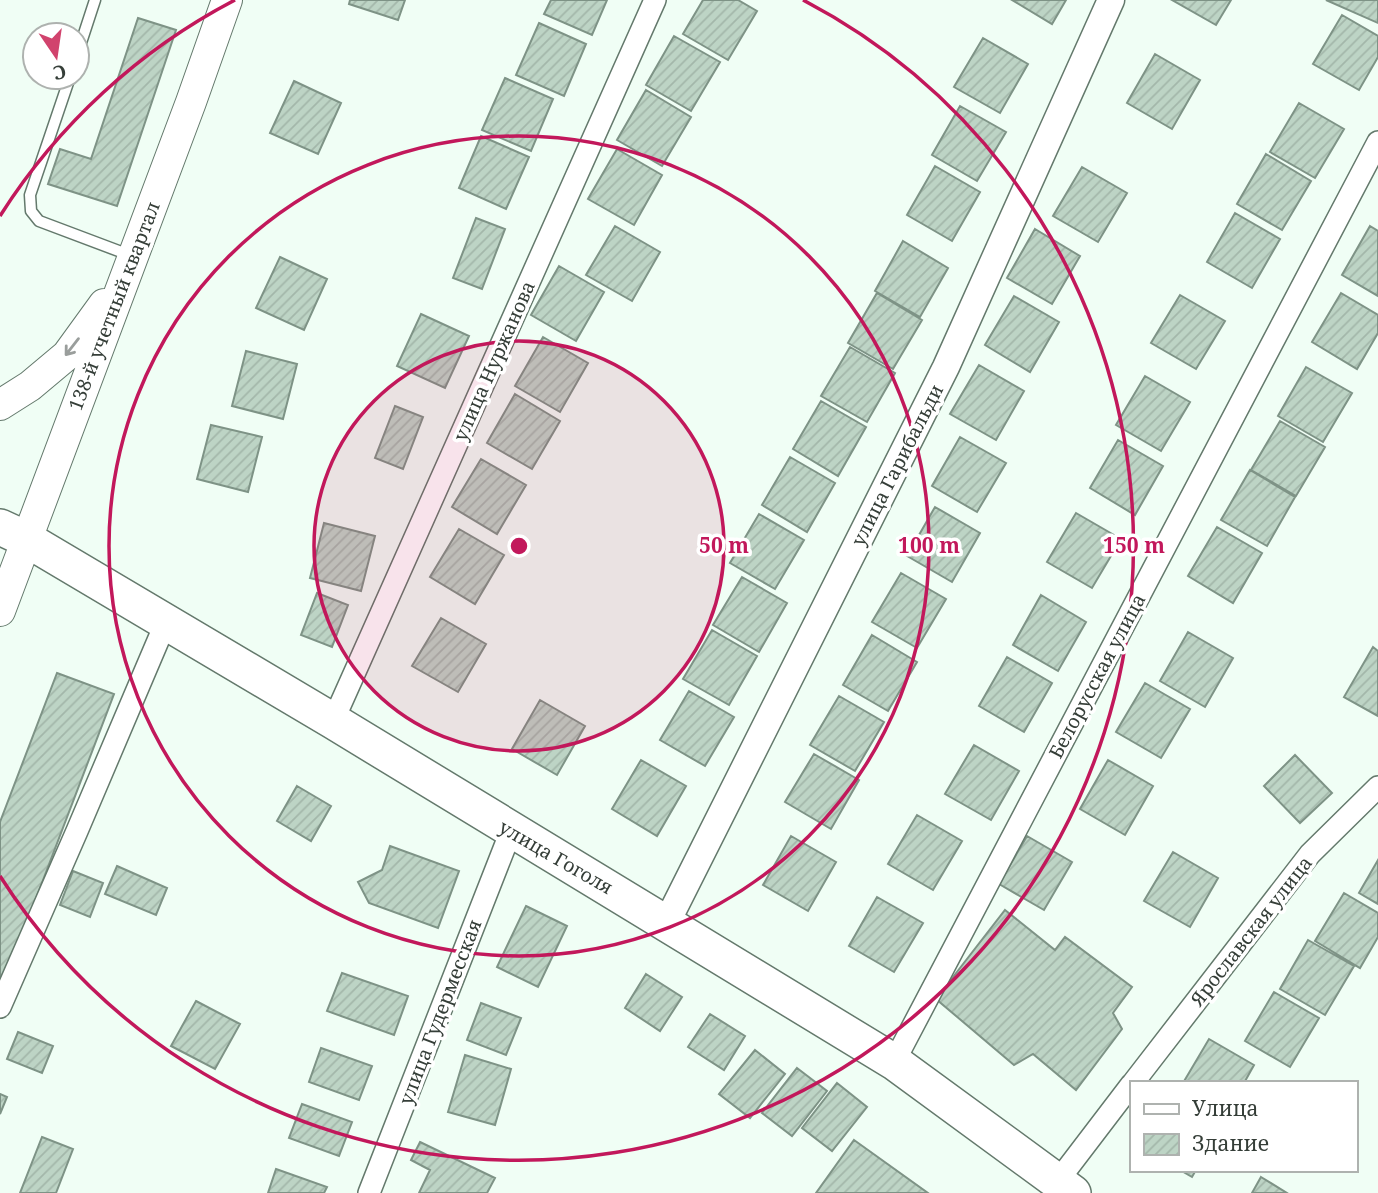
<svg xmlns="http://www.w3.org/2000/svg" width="1378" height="1193" font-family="'Noto Serif',serif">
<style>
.building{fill:url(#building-hatch);stroke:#7e9386;stroke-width:2}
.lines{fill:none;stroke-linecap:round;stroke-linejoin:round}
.service-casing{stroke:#64796c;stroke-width:13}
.minor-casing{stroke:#64796c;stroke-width:24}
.tertiary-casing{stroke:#64796c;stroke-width:29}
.secondary-casing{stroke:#64796c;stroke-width:32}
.trunk-casing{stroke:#64796c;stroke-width:38}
.service{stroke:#fff;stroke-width:10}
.minor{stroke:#fff;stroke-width:21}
.tertiary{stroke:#fff;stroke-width:26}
.secondary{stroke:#fff;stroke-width:30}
.trunk{stroke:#fff;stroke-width:35}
.oneway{stroke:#9a9e9c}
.ring{fill:none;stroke:#c2185b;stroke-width:3.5}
.labels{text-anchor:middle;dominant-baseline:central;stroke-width:7;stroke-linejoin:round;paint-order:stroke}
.street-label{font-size:19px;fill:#353e38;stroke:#fff}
.centre{fill:#c2185b;stroke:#fff;stroke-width:3.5}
.ring-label{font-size:21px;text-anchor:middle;font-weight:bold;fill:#c2185b;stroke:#fff;stroke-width:7;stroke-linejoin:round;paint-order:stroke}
</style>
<defs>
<pattern id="building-hatch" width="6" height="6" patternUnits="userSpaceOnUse" patternTransform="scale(1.75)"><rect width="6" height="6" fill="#bdd4c5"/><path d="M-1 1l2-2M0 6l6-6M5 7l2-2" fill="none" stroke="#a3b7aa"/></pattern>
</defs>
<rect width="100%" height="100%" fill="#f0fef5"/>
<path class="building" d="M350 0H405L398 20 349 4Z
M551 0H607L592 35 544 14Z
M703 0H738L757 11 728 60 683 34Z
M1012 0H1066L1052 24Z
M1172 0H1231L1216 25Z
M1326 0H1378V23Z
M1342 15 1378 36V57L1359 90 1313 64Z
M138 18 176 30 117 206 48 184 60 149 91 159Z
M539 23 586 44 564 96 516 75Z
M674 36 720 62 691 111 646 85Z
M983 38 1028 64 1000 113 954 87Z
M1155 54 1200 80 1172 129 1127 103Z
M505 78 553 99 531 151 482 130Z
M294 81 341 103 318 154 270 133Z
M646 90 691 117 662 166 617 140Z
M1299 103 1344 129 1315 178 1270 152Z
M960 106 1006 132 977 181 932 155Z
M481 136 529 157 506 209 459 188Z
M617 149 662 175 634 225 588 199Z
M1266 154 1311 181 1282 230 1237 204Z
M935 166 980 192 952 241 907 215Z
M1082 167 1127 193 1098 242 1053 216Z
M1235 213 1280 239 1252 288 1207 262Z
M476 218 505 229 482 289 453 278Z
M615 226 660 252 632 301 586 275Z
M1370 226 1378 231V296L1342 275Z
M1035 229 1080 256 1052 304 1007 278Z
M903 241 948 268 920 317 875 291Z
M280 257 327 279 304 330 256 308Z
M559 266 604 292 576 341 531 315Z
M877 293 922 320 893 369 848 343Z
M1341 293 1378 315V333L1357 369 1312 342Z
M1180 295 1225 321 1196 369 1151 343Z
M1014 296 1059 322 1030 372 985 345Z
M421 314 469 336 445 388 397 366Z
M543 337 588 363 560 412 515 386Z
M850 347 895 373 867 422 821 396Z
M246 351 297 364 283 419 232 406Z
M979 365 1024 391 996 440 950 414Z
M1306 367 1352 393 1323 442 1278 416Z
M1145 376 1190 402 1161 451 1116 425Z
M515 394 560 421 532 469 487 443Z
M821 401 866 427 838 476 793 449Z
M395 406 423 417 403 469 375 458Z
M1280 421 1325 447 1296 496 1251 470Z
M211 425 262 437 248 492 197 479Z
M960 437 1006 463 977 512 932 486Z
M1118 440 1163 466 1135 515 1090 488Z
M790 457 835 483 807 532 762 505Z
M481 459 526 485 497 534 452 507Z
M1250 470 1295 497 1267 546 1221 520Z
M935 507 980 533 952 582 907 556Z
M1076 513 1121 539 1092 588 1047 562Z
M759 514 804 540 775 589 730 563Z
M324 523 375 536 361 591 310 578Z
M1217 527 1262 553 1233 603 1188 576Z
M459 529 504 555 475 604 430 577Z
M901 573 946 599 917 648 872 622Z
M742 577 787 603 759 652 713 625Z
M317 593 348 605 332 647 301 635Z
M1041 595 1086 622 1058 671 1013 645Z
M441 618 486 644 458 692 412 666Z
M712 630 757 656 729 705 683 679Z
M1188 632 1233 658 1205 707 1160 681Z
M872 635 917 662 888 711 843 685Z
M1373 647 1378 651V716L1344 697Z
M1007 657 1052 683 1024 732 979 706Z
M57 673 114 694 3 985 0 984V822Z
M1145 683 1190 709 1161 758 1116 732Z
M689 691 734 717 705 766 660 740Z
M839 696 884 722 855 771 810 745Z
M540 700 585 726 557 775 512 749Z
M974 745 1019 771 991 820 945 794Z
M814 754 859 780 831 829 785 802Z
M1295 755 1332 793 1300 823 1264 786Z
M641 760 686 786 657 836 612 809Z
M1108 760 1153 786 1125 835 1080 809Z
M297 786 331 806 311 841 277 821Z
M917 815 962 841 933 890 888 864Z
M791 836 836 862 808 911 763 885Z
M1027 836 1072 862 1044 910 999 884Z
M390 846 459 871 438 928 369 903 358 882 382 870Z
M1173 852 1218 878 1190 927 1144 901Z
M1378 860V904L1359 893Z
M117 866 167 888 156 915 105 894Z
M73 871 103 883 90 917 60 905Z
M1344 893 1378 913V937L1360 968 1315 941Z
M877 897 923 923 894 972 849 946Z
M526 906 567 926 538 987 497 967Z
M1005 910 1055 950 1065 937 1132 987 1113 1013 1122 1029 1076 1090 1033 1054 1014 1065 936 999Z
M1308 940 1354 966 1325 1015 1280 989Z
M342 973 408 996 394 1035 327 1011Z
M646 974 682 997 660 1031 625 1008Z
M1274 992 1319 1018 1290 1067 1245 1041Z
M196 1001 240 1024 215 1069 171 1046Z
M481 1003 521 1018 506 1055 467 1040Z
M710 1014 745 1036 724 1070 688 1047Z
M18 1032 53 1046 42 1073 7 1059Z
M1209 1039 1254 1065 1244 1083H1183Z
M321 1048 372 1066 359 1100 309 1082Z
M755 1050 785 1074 750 1118 719 1094Z
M465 1055 511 1069 495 1125 448 1112Z
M797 1068 827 1091 792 1136 762 1113Z
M837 1083 867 1107 832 1151 802 1128Z
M0 1094 7 1097 0 1114Z
M302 1104 352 1122 339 1156 289 1138Z
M42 1137 73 1149 56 1193H20Z
M854 1140 928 1193H816Z
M420 1142 495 1178 487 1193H419L430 1170 411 1160Z
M276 1169 327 1187 324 1193H268Z
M1180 1170H1196L1192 1177Z
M1261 1177 1287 1193H1252Z"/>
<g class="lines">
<defs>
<path id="service" d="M77 55 95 0
M70 77 30 195 31 211 39 221 132 256"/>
<path id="minor" d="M333 721 655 0
M0 1007 77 831 166 622
M894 1062 1378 142
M1133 1083 1310 854 1378 787
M1057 1182 1131 1085
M369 1193 511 831"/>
<path id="tertiary" d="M667 922 946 367 1111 0"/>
<path id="secondary" d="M0 405 30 386 67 355 104 304
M0 611 191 102 227 0"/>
<path id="trunk" d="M0 527 26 539 333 721 894 1062 1073 1193"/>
</defs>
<use href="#service" class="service-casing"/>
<use href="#minor" class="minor-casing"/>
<use href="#tertiary" class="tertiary-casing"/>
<use href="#secondary" class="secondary-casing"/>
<use href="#trunk" class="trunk-casing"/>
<use href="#service" class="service"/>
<use href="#minor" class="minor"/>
<use href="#tertiary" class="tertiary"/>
<use href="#secondary" class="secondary"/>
<use href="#trunk" class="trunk"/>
</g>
<defs><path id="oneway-shaft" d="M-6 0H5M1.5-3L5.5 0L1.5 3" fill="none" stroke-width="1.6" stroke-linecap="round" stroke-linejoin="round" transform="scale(1.75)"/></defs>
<use class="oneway" href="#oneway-shaft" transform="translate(72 347) rotate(128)"/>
<circle cx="519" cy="546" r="205" fill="#c2185b" fill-opacity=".12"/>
<g class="ring">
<circle cx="519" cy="546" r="205"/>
<circle cx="519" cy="546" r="410"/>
<path d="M0 216A615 615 0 0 1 235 0M803 0A615 615 0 1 1 0 876"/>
</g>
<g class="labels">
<g class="street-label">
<text transform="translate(114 306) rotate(-69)">138-й учетный квартал</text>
<text transform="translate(494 361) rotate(-66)">улица Нуржанова</text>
<text transform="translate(897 465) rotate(-63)">улица Гарибальди</text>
<text transform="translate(1097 676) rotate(-62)">Белорусская улица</text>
<text transform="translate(556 857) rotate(30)">улица Гоголя</text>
<text transform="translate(1251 931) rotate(-52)">Ярославская улица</text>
<text transform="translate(440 1012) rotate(-69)">улица Гудермесская</text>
</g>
</g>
<circle cx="519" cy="546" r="10" class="centre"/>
<g class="ring-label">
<text x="724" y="553">50 m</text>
<text x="929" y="553">100 m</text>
<text x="1134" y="553">150 m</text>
</g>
<rect x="1130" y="1081" width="228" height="91" fill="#ffffff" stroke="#aeb2af" stroke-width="2"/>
<rect x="1144" y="1104" width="35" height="10" fill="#ffffff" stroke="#aeb2af" stroke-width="2"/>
<text x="1192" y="1116" font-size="21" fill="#353e38">Улица</text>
<rect x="1144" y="1134" width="35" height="21" fill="url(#building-hatch)" stroke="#aeb2af" stroke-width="2"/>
<text x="1192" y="1151" font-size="21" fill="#353e38">Здание</text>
<g transform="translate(56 56) rotate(167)"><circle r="33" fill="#ffffff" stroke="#aeb2af" stroke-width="2"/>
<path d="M0-5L12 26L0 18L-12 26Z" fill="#d1436d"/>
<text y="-10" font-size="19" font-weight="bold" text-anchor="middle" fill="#353e38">С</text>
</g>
</svg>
